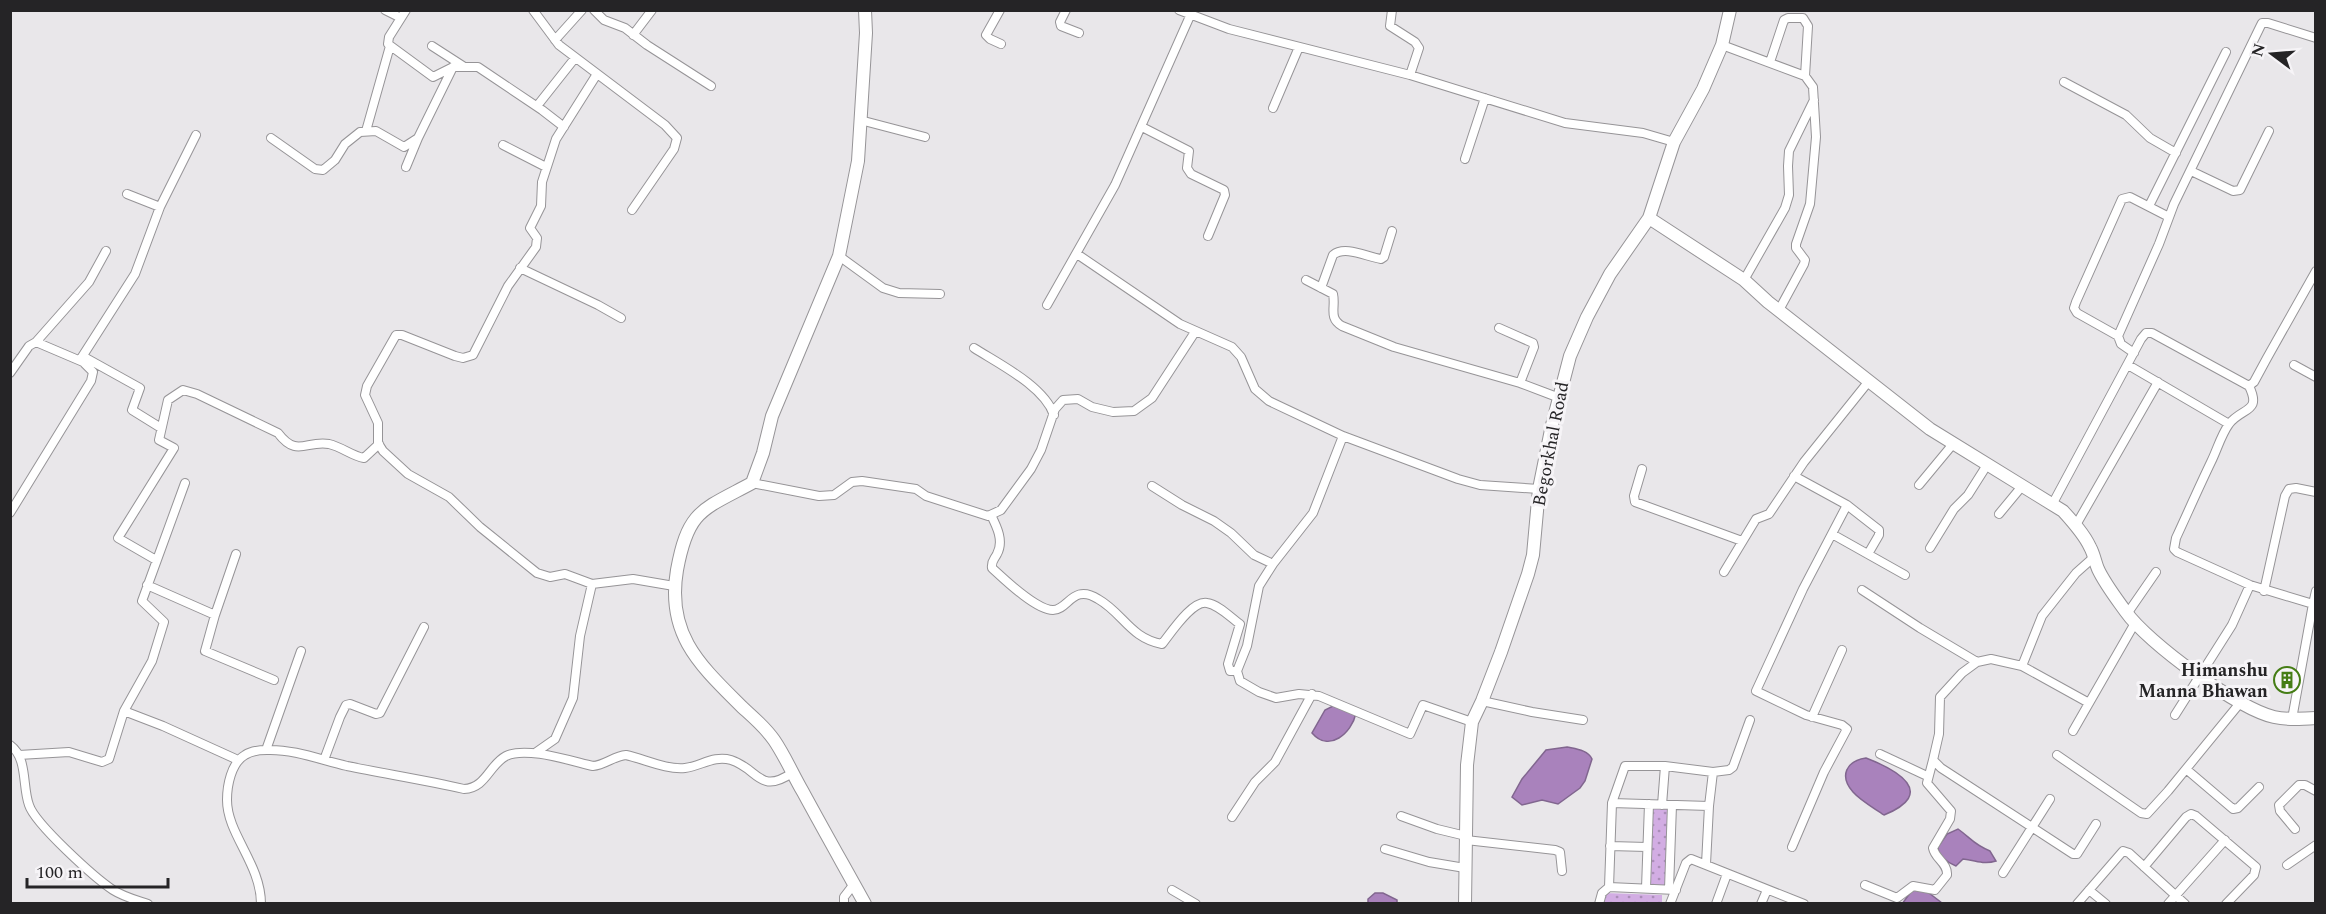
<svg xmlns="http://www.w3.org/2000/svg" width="2326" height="914" font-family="Spectral,serif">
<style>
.park{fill:url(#park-dots)}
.water{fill:#a982bc;stroke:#81668f;stroke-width:1.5}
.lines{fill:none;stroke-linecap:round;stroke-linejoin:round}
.street-casing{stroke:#969497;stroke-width:10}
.secondary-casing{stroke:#969497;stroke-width:14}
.street{stroke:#fff;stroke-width:8}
.secondary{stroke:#fff;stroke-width:12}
.labels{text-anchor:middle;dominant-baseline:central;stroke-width:6;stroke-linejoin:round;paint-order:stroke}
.street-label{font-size:18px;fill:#252426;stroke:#f6f4f7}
.poi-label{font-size:18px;font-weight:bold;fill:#252426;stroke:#f6f4f7;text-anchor:end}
</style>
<defs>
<pattern id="park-dots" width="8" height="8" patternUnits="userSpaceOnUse" patternTransform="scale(1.5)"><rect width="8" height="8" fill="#d2ade3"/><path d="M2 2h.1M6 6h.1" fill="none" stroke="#aa8db8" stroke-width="1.8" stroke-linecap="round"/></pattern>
</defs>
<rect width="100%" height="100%" fill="#e9e7ea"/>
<path class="park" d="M1650 806 1670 807 1667 887H1648Z
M1604 893 1662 895V903L1603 904Z"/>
<path class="water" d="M1333 706 1356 713C1352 733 1329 753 1312 733L1325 710Z
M1567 747C1576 749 1588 750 1592 759L1585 781 1580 788 1558 804 1542 800 1522 805 1512 797 1522 779 1546 750Z
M1866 758C1897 770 1938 793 1884 815 1874 808 1861 801 1853 792 1839 776 1846 761 1866 758Z
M1958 829C1972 839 1973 844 1990 851L1996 861C1983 865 1976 860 1963 859L1956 866C1948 863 1938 856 1938 847L1947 834Z
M1913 889 1925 890 1942 903 1902 904Z
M1375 893H1383L1397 900V903H1368V899Z"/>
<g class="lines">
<defs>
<path id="street" d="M385 10 401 18
M406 10 389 37 388 44 433 77 453 67H478L542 110 564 127
M533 10 559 45 665 125 677 138 674 149 632 210
M594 10 604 20 625 28 647 45 711 86
M1000 10 986 35 990 39 1001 44
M1066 10 1060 22 1061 26 1079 33
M1179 10 1229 29 1410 75 1565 123 1643 133 1674 142
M1392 10 1390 26 1415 42 1419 48 1410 75
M633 35 652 10
M555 40 582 10
M1722 45 1805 76 1813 87 1816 137 1810 204 1796 244V248L1805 260 1804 264 1779 310
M432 46 463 66
M1770 62 1784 20 1788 18H1803L1808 26 1805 76
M597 74 556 139 542 182 541 206 530 228 537 238 536 247 508 286 473 355 463 358 455 356 402 335H396L367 386 365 395 378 423V443L383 451 408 474 449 497 480 527 537 573 550 577 565 574 592 584 633 579 674 586
M2064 82 2126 115 2150 138 2176 153
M537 106 575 58
M1273 108 1299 47
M860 120 925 137
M1142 127 1189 151 1187 168 1191 174 1224 190 1225 195 1208 236
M366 131 390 46
M271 138 315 169 323 170 335 160 345 144 360 132 376 131 404 147 418 138 453 67
M503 145 546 167
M1465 159 1485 98
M406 167 418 138
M2191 171 2233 191 2240 190 2269 131
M127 194 160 207
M2149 206 2226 52
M1077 254 1180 324 1232 347 1241 357 1255 389 1269 401 1343 436 1458 479 1480 485 1539 489
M839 256 883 288 899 293 940 294
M520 268 598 305 621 318
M1306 280 1333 294C1336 307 1328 318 1342 326L1394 347 1520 383
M1744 280 1785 208 1789 195 1788 166 1789 151 1814 100
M1321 288 1333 255C1345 245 1367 257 1381 259L1384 257 1392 231
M1047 305 1115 185 1190 16
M1499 328 1533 343 1534 347 1520 383 1557 397
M2118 336 2077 313 2074 308 2076 302 2122 199 2130 197 2169 217
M974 348C999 364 1044 386 1054 415
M2134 353 2121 344 2118 336 2159 244 2174 204 2260 27 2262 23H2268L2316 38
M86 358 140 388 132 410 161 428
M80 360 135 274 160 207 196 135
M2128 365 2229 424
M2294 365 2316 377
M10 373 29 346 36 342 89 282 106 251
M2249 386C2262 413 2242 407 2229 424 2221 435 2217 450 2211 462 2199 487 2188 512 2176 538L2174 549 2177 552 2250 585 2313 604 2316 591
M1343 436 1313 513 1273 564 1259 586 1247 646 1237 671 1240 681 1259 692 1276 698 1299 694 1319 696 1410 734 1423 705 1472 722
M1642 469 1634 496 1635 502 1742 541
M752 483 819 496 834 495 852 482 862 481 916 489 926 496 988 516 1001 510 1031 469 1041 450 1055 409 1063 400 1078 399 1092 407 1113 412 1134 411 1152 398 1195 332
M1919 485 1953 444
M1152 486 1182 505 1214 521 1231 533 1254 555 1273 564
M2053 503 2141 339 2146 333H2152L2249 386 2254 382 2267 358 2316 271
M1847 505 1879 530V535L1868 554
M10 513 91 381 93 372 83 362 36 342
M1999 514 2023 485
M991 515C997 527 1004 541 997 554 994 560 991 561 992 568 1004 579 1036 610 1053 610 1068 610 1073 583 1098 599 1123 613 1130 638 1162 644 1171 633 1192 600 1207 603 1219 605 1230 617 1240 624L1228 664 1230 671H1237
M2076 525 2158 382
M1832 534 1905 575
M1930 548 1954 509 1968 495 1987 465
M156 560 118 538 174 448 159 440 168 400 183 390 197 394 278 433C297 458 306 440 329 444 342 447 352 456 364 458L379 444
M1724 572 1756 519 1769 514 1804 462 1869 381
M147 585 215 615 236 554
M1862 590 1920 628 1977 662
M2264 591 2285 496 2289 489 2296 488 2316 492
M2127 614 2156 572
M215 615 205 651 274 680
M2022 666 2042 616 2076 573 2094 557
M1482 701 1532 712 1583 720
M2089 703 2022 666 1991 659 1977 662 1962 673 1940 697 1939 734 1933 760 1941 768 2073 854H2077L2096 824
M124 711 163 726 238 760
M2175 715 2232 625 2250 585
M1812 717 1842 650
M2292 719 2313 604
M2073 731 2135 623
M10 745C28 758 22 786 29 805 35 824 95 878 113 890 124 897 136 900 148 904
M266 750 301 651
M535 753 555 739 573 698 580 636 592 584
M1880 754 1927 776
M19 755 69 752 102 762 109 759 124 711 152 661 164 622 142 601 185 483
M2057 755 2141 813 2147 814 2168 791 2240 703
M324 760 340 717 346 705 350 704 376 714 380 713 424 627
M2186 769 2233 809 2238 808 2259 787
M1713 772 1729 770 1733 767 1750 720
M1612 803 1709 806
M1662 805 1665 766
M1401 816 1437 829 1466 836
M1232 817 1255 782 1275 762 1312 694
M2295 829 2280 811 2279 805 2299 785H2305L2316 791
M1466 840 1555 850 1560 852 1562 871
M1610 846 1647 847
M1792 847 1824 772 1847 729 1842 725 1806 715 1756 691 1803 589 1847 505 1794 476
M1385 849 1429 862 1465 868
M2287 865 2316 845
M2144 867 2186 817 2191 814 2196 816 2256 867 2254 875 2226 904
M2003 873 2050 799
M1865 885 1897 898 1913 886 1935 890 1947 875C1948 863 1935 859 1933 848L1950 819 1951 811 1927 783 1933 760
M1646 888 1649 804
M1669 889 1672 805
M1172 890 1196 904
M1676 890 1609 887 1612 803 1625 766H1665L1713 772 1709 806 1706 864
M2089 890 2106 904
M261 904C261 864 227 834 227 800 227 786 231 763 245 755 251 751 259 750 267 750 294 749 321 760 347 766 386 774 425 780 464 789 486 788 489 765 506 756 526 746 571 761 593 766 605 765 614 756 626 755 644 759 667 770 685 768 701 766 714 755 731 760 759 769 759 795 792 773
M844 904V897L854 884
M1599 904 1602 893 1609 887
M1670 904 1686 863 1691 859 1804 904
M1716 904 1727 874
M1761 904 1767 890
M2077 904 2123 851 2129 853 2185 904
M2168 904 2225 840"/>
<path id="secondary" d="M1649 218 1744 280 1768 302 1930 429 2063 511C2073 522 2084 534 2090 547 2094 554 2095 562 2098 569 2105 584 2116 598 2126 612 2147 642 2238 709 2274 717 2288 720 2302 719 2316 718
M865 904C844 866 823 829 803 792 793 775 785 756 774 740 765 727 753 717 742 707 700 665 666 635 677 570 688 510 702 510 752 483L763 453 772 416 839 256 858 161 866 33 865 10
M1465 904 1467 765 1472 722 1482 701 1501 652 1528 574 1533 555 1539 489 1552 425 1570 356 1587 317 1610 274 1649 218 1674 142 1703 89 1722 45 1730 10"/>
</defs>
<use href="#street" class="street-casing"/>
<use href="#secondary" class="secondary-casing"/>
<use href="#street" class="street"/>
<use href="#secondary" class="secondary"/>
</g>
<defs>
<symbol id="building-ring" viewBox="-11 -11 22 22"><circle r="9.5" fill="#f6f4f7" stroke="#457d15" stroke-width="1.5"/><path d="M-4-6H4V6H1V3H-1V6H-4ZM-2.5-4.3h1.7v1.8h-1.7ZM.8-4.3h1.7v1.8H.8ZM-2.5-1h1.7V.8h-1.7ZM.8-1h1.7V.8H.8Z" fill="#457d15"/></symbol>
</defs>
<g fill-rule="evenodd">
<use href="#building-ring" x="2272" y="665" width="30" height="30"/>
</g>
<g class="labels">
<g class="street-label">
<text transform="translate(1551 444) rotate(-79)">Begorkhal Road</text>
</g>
<g class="poi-label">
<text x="2268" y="670">Himanshu<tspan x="2268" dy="21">Manna Bhawan</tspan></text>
</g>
</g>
<rect width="2326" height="914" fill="none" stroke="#252426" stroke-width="24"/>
<g transform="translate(2272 54) rotate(286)" stroke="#f6f4f7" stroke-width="4.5" paint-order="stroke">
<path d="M0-4.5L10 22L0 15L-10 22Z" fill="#252426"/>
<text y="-9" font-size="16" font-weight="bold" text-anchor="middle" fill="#252426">N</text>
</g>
<path d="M27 878v9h141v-9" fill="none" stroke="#252426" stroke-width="3"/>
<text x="36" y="878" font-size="18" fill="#252426" stroke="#f6f4f7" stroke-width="4.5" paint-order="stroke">100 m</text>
</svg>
